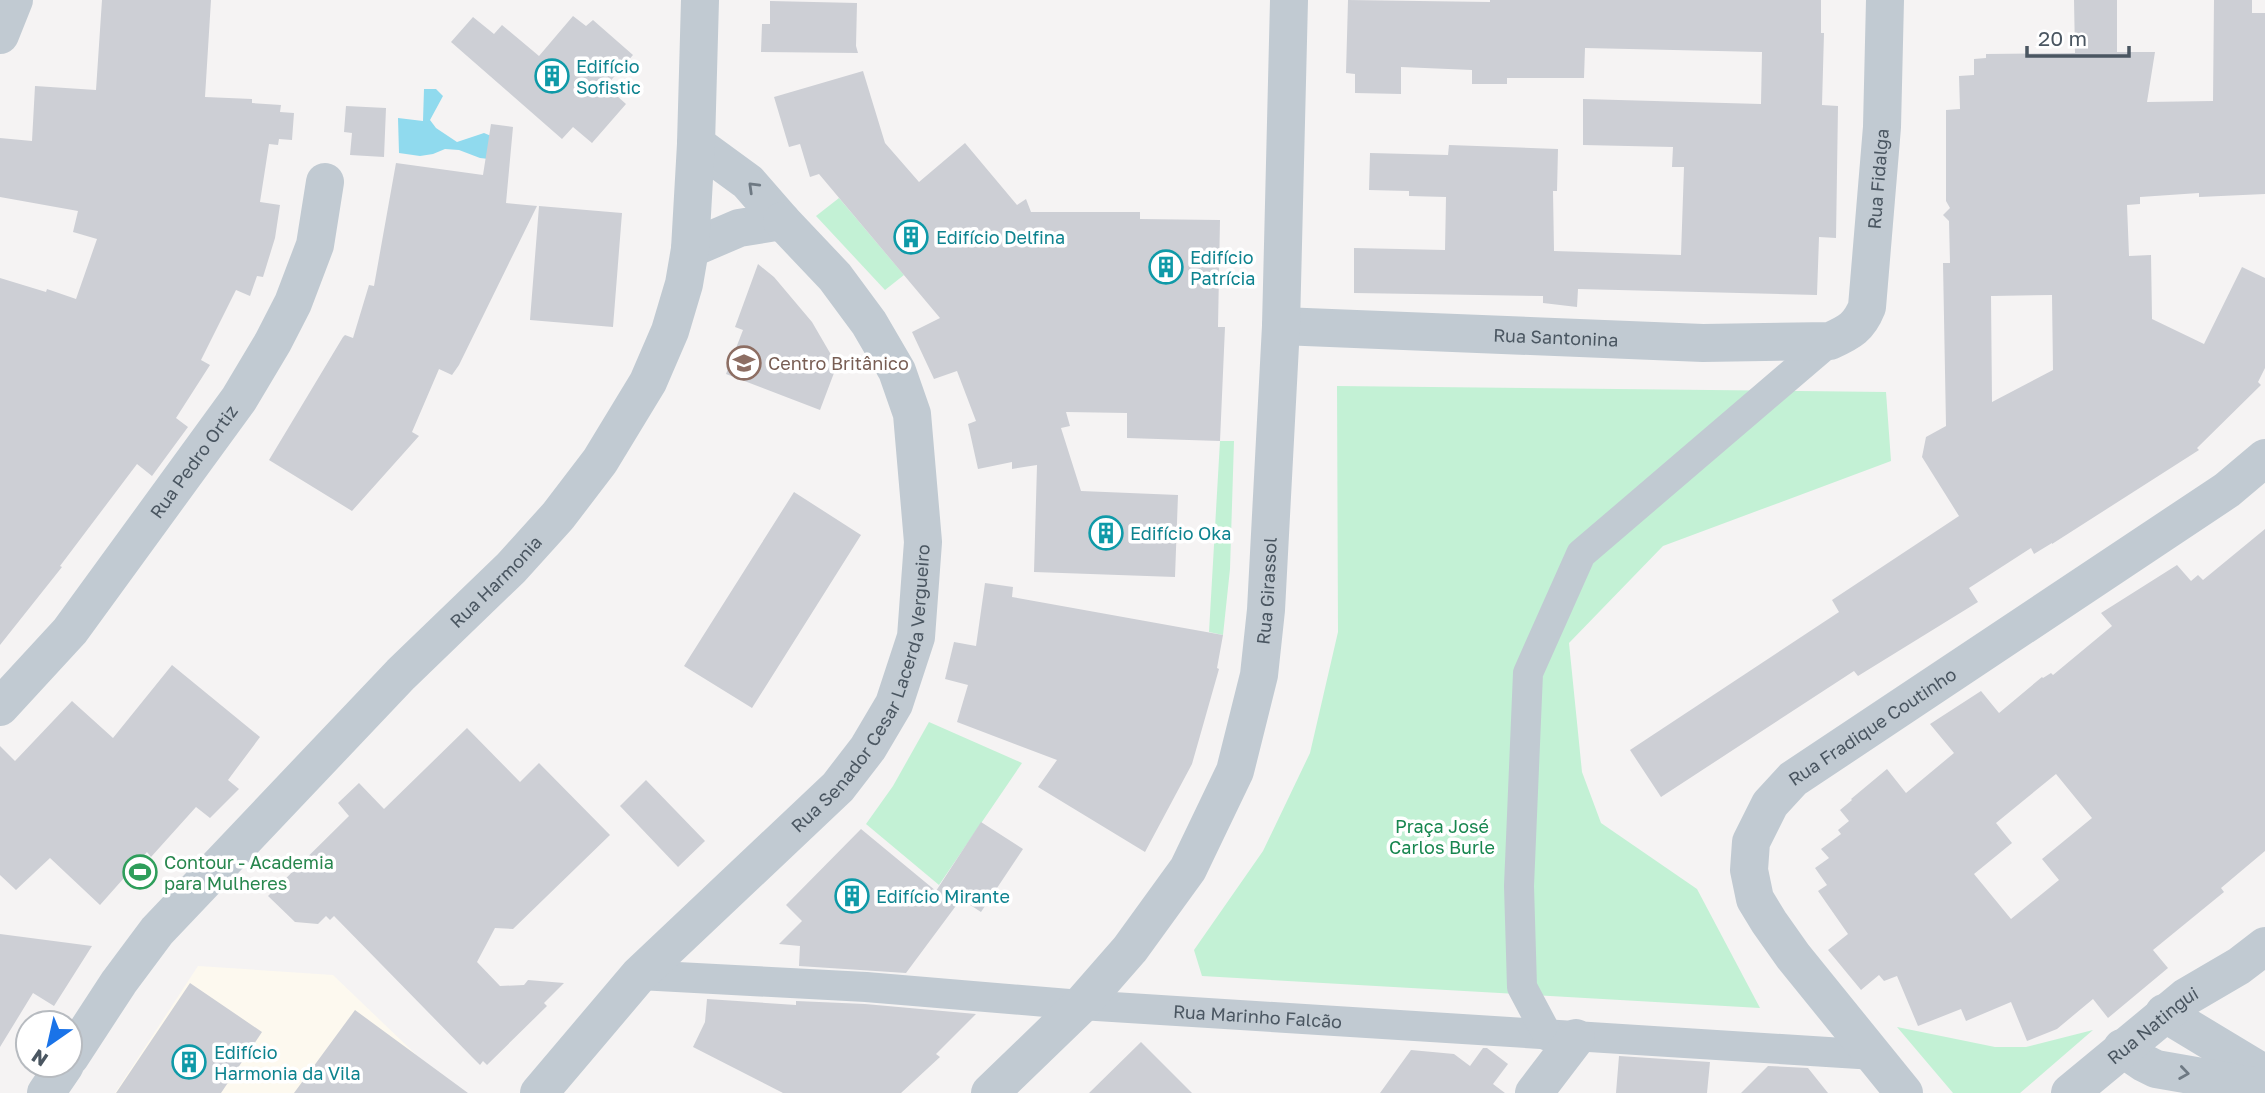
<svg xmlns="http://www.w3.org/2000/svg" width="2265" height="1093" font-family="'Golos Text',sans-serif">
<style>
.commercial{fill:#fdf9ef}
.green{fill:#c3f1d5}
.water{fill:#90daee}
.building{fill:#cdcfd5;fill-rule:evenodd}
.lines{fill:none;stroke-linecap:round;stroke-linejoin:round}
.pedestrian{stroke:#c1cad2;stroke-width:30}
.minor{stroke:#c1cad2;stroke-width:38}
.tertiary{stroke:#c1cad2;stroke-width:38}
.oneway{stroke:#6e7983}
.labels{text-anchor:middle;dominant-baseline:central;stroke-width:7;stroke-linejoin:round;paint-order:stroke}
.culture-label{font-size:18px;fill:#0d838f;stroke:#fff;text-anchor:start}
.street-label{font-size:18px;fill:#4a5661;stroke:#fff}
.education-label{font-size:18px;fill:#785e54;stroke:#fff;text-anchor:start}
.park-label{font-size:18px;fill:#17864f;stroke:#fff}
.leisure-label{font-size:18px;fill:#27864d;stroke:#fff;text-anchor:start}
</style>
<rect width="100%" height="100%" fill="#f5f3f3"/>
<path class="commercial" d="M198 966 333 975 456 1093H115Z"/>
<path class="green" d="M839 198 904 275 885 290 816 216Z
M1337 386 1886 392 1891 461 1663 546 1569 643 1582 772 1601 823 1697 889 1760 1008 1202 976 1194 950 1263 851 1310 753 1338 632Z
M1220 441H1234L1230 569 1223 635 1209 632Z
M929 722 1022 763 939 885 866 824 893 786Z
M1897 1027 1995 1047H2026L2093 1030 2020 1093H1953Z"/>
<path class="water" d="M424 89H436L443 96 430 120 436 128 457 142 484 133 496 138 498 160 480 158 459 150 445 149 433 154 420 156 399 153 398 118 423 121Z"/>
<path class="building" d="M102 0H211L205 97 252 99V103L281 105 280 112 294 113 292 140 279 139 278 145 269 144 260 202 280 205 275 238 263 277 257 276 250 296 236 290 201 360 210 365 176 418 188 427 152 476 137 464 60 566 62 567 0 645V278L46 292 47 289 76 299 97 239 73 232 78 211 0 197V138L32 141 35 86 96 90Z
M1348 0 1490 2V0H1821V33H1824L1822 105 1838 106 1836 238 1819 237 1817 295 1578 289 1577 307 1543 303V296L1354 293V248L1445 250 1446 197 1409 196V191L1369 190 1370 153 1448 155 1449 145 1558 149 1557 191H1553L1554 251 1681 255 1684 167H1672L1673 147 1583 145V99L1761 104 1762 52 1585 48 1584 78H1507V84H1472V70L1401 67V94L1355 93V74L1346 73Z
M2074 0H2117V52H2155L2147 102 2213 101 2214 0H2252V13H2265V194L2199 197V193L2140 197V204L2127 205 2129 256 2151 255 2152 319 2204 344 2242 267 2265 278V368L2258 382 2261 385 2197 448 2199 450 2052 544V543L2034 554 2031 548 1969 588 1978 602 1858 676 1854 671 1661 797 1630 750 1839 612 1832 600 1959 516 1922 457 1926 437 1946 426 1943 263H1950L1949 221 1943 215 1950 208 1946 201V110L1960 109 1959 76 1974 75V59L1986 58V54L2075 53ZM2052 295 2053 370 1992 402 1991 296Z
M770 1 857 3 856 46 858 53 761 52 762 24H770Z
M573 16 586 26 593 20 633 55 606 86 626 104 592 143 573 127 562 139 451 42 473 17 494 34 502 25 539 56Z
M863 71 885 143 919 182 965 143 1017 205 1026 199 1031 212H1140V219L1220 220 1218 327H1225L1220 441 1127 438V413L1066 412 1070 426 1061 428 1081 491 1178 495 1175 577 1034 572 1037 465 1012 469V462L978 469 968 424 976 421 957 371 934 379 912 332 940 318 819 174 810 177 800 144 789 147 774 97Z
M346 106 386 108 384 157 350 155 352 133 344 132Z
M491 124 513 127 506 203 537 206 459 365 452 375 439 369 412 432 419 436 352 511 269 460 343 337 345 335 353 338 369 285 374 286 396 163 483 175Z
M539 206 622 213 613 327 530 320Z
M758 264 774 277 812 322 837 365 820 410 726 374 743 330 735 327Z
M794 492 861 535 752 708 684 666Z
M2265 529V851L2221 888 2224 892 2153 950 2168 968 2108 1018 2093 999 2057 1029 2027 1041 2011 1002 1966 1021 1961 1009 1918 1026 1897 976 1884 981 1879 975 1861 990 1828 950 1848 934 1818 891 1827 885 1815 868 1829 858 1821 849 1841 834 1838 830 1849 821 1840 810 1852 800 1851 799 1887 769 1906 793 1954 753 1930 724 1981 691 1999 713 2042 677 2043 678 2051 673 2053 675 2112 626 2101 613 2177 565 2191 581 2198 575 2203 580ZM2056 774 2092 818 2042 859 2059 880 2011 919 1974 874 2012 843 1996 823Z
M985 583 1013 587 1012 597 1223 635 1217 668 1219 669 1192 764 1145 852 1038 787 1057 760 957 722 968 685 945 679 954 642 976 646Z
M172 665 260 737 228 780 239 789 210 818 196 807 151 857 147 852 100 905 50 858 16 890 0 875V746L15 761 72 701 113 738Z
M467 728 520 782 539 763 610 835 513 929 495 928 477 962 500 986 524 985 528 980 564 983 544 1003 547 1006 487 1065 483 1061 480 1065 472 1057 334 916 330 920 326 916 318 924 295 922 268 896 349 816 338 803 359 783 384 809Z
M646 780 705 841 678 867 620 806Z
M981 822 1023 849 981 912 961 899 906 973 799 966 800 946 779 944 802 921 786 905 861 829 936 891Z
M0 934 92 946 54 1006 33 993 0 1047Z
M190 983 262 1032 221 1093H116Z
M707 999 796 1005V1001L865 1004 976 1014 936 1054 940 1057 901 1093H783L693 1047 705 1022Z
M355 1010 468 1093H294Z
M1141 1042 1192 1093H1089Z
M1483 1048H1487L1508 1064 1493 1084 1505 1093H1380L1411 1050 1454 1054 1470 1066Z
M1619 1056 1710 1062 1707 1093H1616Z
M1768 1066 1808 1068 1828 1093H1741Z"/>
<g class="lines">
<g class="pedestrian">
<path id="s1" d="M639 975 866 987 1081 1005 1875 1055"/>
<path d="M1548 1036 1522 987 1519 886 1528 673 1581 554 1830 341"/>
</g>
<g class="minor">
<path d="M0 35 14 0"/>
<path d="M690 249 739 228 782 221 748 182 696 144"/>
<path id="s2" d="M1281 326 1703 343 1830 341C1850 332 1859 327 1867 307L1882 127 1885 0"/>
<path id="s3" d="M0 707 70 631 239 399 273 342 293 303 315 245 325 182"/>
<path d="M2164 1013 2265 1074"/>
<path d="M2122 1048 2144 1063 2156 1069 2265 1088"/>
<path id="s4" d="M70 1057 119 982 157 931 401 674 511 568 558 516 600 461 648 382 670 331 684 284 690 249 696 144 700 0"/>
<path d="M46 1093 65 1065"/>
<path id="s5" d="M539 1093 639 975 838 787 868 748 894 704 916 637 923 542 912 414 897 371 869 323 835 277 782 221"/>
<path id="s6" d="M990 1093 1081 1005 1130 949 1188 869 1235 771 1259 675 1266 610 1281 326 1289 0"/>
<path d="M1534 1093 1576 1038"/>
<path id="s7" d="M1904 1093 1793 956 1769 922 1755 899 1749 870 1751 842 1770 804 1793 779 2227 490 2265 458"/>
</g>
<path class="tertiary" id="s8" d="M2070 1093 2186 997 2239 966 2265 946"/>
</g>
<defs><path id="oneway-chevron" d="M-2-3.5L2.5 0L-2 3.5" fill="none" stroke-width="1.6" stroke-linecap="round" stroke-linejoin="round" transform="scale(1.75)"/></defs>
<g class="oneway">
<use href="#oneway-chevron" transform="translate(753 187) rotate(-136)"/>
<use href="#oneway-chevron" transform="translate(2184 1073) rotate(8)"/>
</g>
<defs>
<symbol id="building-ring" viewBox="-11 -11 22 22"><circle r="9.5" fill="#fff" stroke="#0f9aa8" stroke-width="1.5"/><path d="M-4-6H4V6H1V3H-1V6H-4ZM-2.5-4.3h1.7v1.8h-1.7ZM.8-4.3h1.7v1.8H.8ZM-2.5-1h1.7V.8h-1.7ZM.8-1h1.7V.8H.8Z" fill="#0f9aa8"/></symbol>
<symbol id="school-ring" viewBox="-11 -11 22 22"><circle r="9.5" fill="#fff" stroke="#8d6e63" stroke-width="1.5"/><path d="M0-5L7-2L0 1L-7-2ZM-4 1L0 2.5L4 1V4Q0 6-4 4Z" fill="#8d6e63"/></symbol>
<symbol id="stadium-ring" viewBox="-11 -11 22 22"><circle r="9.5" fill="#fff" stroke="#2e9e5b" stroke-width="1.5"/><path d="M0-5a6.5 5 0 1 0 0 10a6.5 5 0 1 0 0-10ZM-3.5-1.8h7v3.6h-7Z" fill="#2e9e5b"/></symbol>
</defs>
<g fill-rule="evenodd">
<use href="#building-ring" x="533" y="57" width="38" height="38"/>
<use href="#building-ring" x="892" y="218" width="38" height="38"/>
<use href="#building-ring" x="1147" y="248" width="38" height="38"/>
<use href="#school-ring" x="725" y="344" width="38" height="38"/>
<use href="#building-ring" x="1087" y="514" width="38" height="38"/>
<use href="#stadium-ring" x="121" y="853" width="38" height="38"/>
<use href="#building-ring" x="833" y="877" width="38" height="38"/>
<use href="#building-ring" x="170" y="1043" width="38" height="38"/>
</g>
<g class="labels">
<g class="culture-label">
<text x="576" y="66">Edifício<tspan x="576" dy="21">Sofistic</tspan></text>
<text x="936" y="237">Edifício Delfina</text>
<text x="1190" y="257">Edifício<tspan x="1190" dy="21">Patrícia</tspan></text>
<text x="1130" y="533">Edifício Oka</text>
<text x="876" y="896">Edifício Mirante</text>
<text x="214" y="1052">Edifício<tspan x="214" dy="21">Harmonia da Vila</tspan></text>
</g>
<g class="street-label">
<text stroke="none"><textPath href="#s2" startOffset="730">Rua Fidalga</textPath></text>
<text stroke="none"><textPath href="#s2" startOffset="275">Rua Santonina</textPath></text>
<text stroke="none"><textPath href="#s3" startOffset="313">Rua Pedro Ortiz</textPath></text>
<text stroke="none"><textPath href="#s4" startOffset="640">Rua Harmonia</textPath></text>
<text stroke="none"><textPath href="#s6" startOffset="592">Rua Girassol</textPath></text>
<text stroke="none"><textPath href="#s5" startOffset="530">Rua Senador Cesar Lacerda Vergueiro</textPath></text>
<text stroke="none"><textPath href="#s7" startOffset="474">Rua Fradique Coutinho</textPath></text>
<text stroke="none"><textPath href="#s1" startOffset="620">Rua Marinho Falcão</textPath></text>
<text stroke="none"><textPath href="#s8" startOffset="107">Rua Natingui</textPath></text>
</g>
<g class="education-label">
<text x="768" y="363">Centro Britânico</text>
</g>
<g class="park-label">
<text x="1442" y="826">Praça José<tspan x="1442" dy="21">Carlos Burle</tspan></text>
</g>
<g class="leisure-label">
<text x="164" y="862">Contour - Academia<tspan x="164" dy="21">para Mulheres</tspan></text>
</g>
</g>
<g transform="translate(49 1044) rotate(214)"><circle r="33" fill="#ffffff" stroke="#b7bbc0" stroke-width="2"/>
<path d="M0-5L12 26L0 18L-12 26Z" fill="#1a73e8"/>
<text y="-10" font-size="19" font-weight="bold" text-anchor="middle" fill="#4a5661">N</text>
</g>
<path d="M2027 46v10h102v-10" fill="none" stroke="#4a5661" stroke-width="3.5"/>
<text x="2038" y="46" font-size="21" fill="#4a5661" stroke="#ffffff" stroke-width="5" paint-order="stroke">20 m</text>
</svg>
